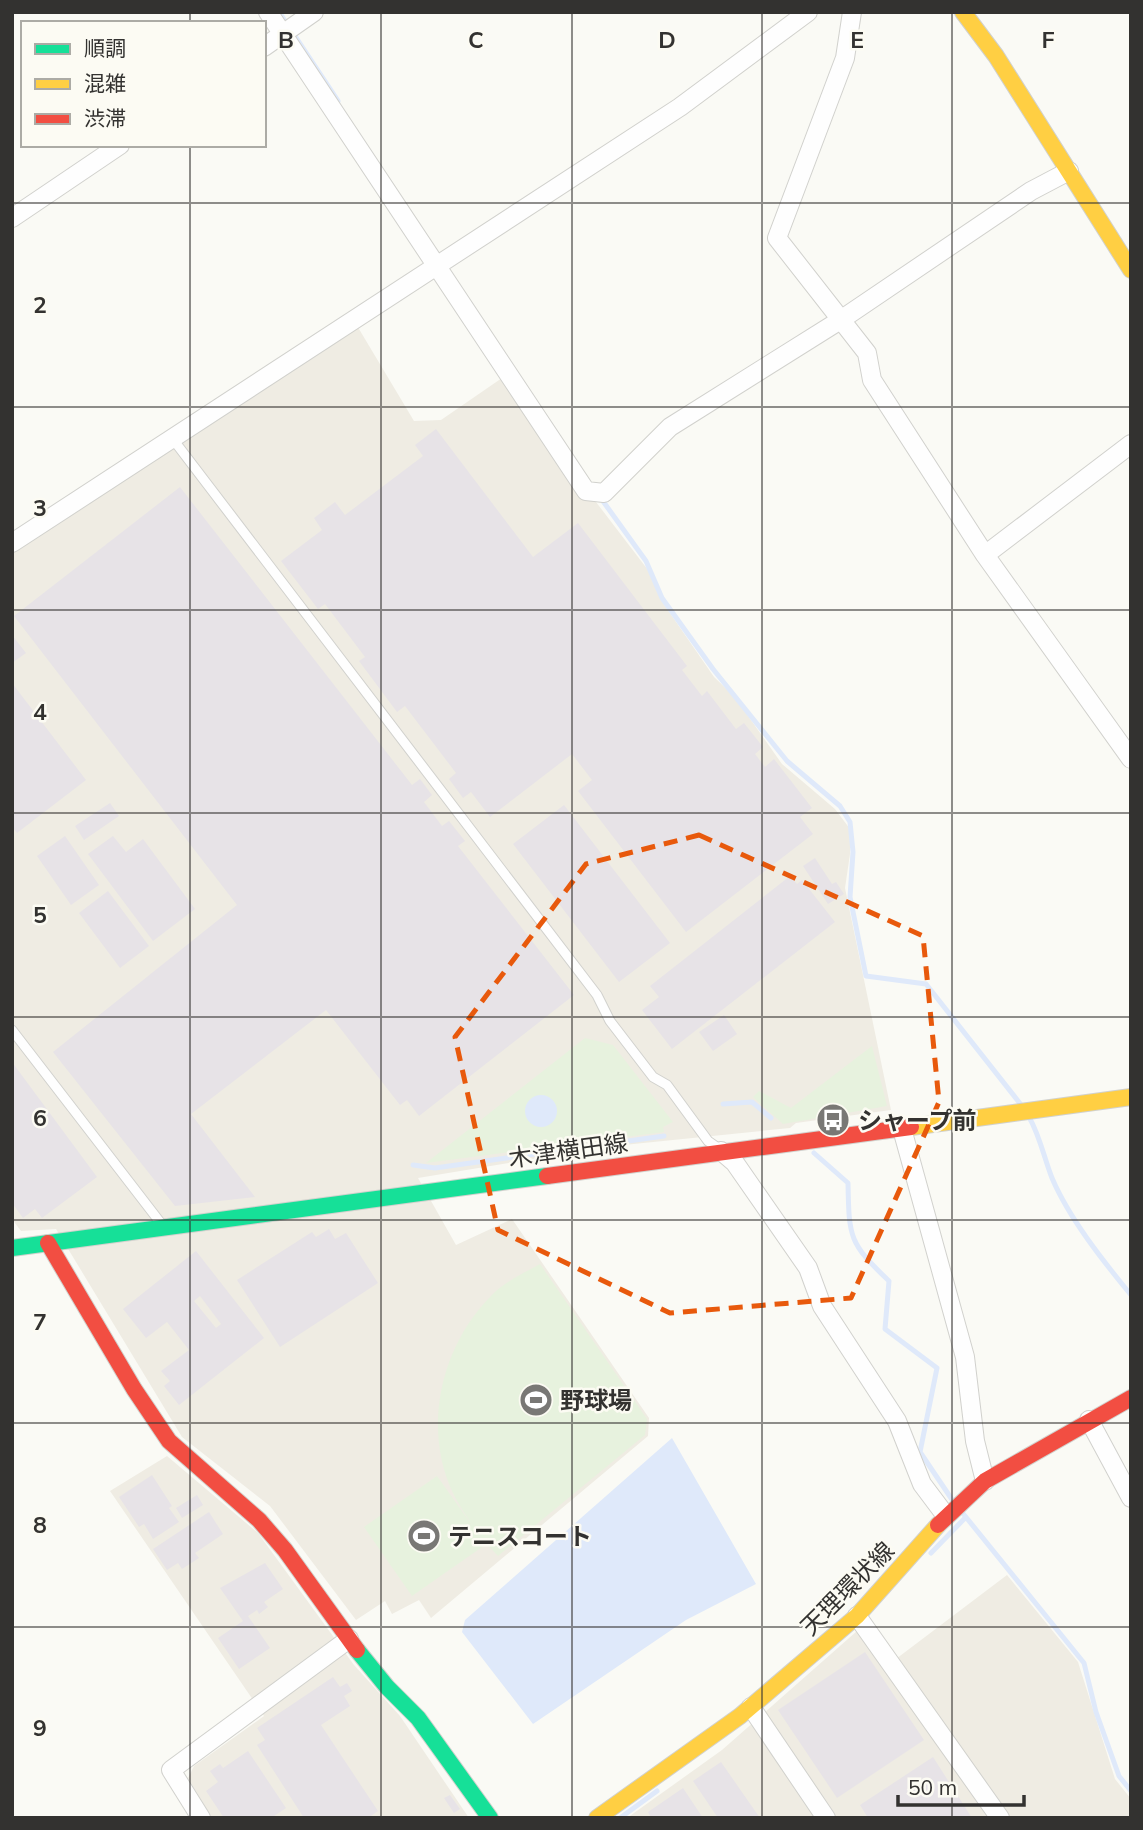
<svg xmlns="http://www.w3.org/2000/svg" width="1143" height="1830" font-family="Mulish,'Noto Sans JP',sans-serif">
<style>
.built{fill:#efece3}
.green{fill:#e7f2de}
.water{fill:#dfe9fa}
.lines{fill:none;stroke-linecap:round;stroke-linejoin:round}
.stream{stroke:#dfe9fa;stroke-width:5}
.building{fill:#e7e3e7;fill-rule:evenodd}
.lane-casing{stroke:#d1d1cd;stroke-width:11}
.street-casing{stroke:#d1d1cd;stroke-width:20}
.fast-casing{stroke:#d1d1cd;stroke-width:18}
.slow-casing{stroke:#d1d1cd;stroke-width:18}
.jam-casing{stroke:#d1d1cd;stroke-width:18}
.lane{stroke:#fefefe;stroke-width:9}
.street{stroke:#fefefe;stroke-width:18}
.fast{stroke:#16e098;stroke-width:16}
.slow{stroke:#ffcf43;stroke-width:16}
.jam{stroke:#f24e42;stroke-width:16}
.marked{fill:none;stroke:#e8590c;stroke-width:5;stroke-dasharray:14 9;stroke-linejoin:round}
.grid{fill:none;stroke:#333230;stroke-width:2;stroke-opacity:0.55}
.labels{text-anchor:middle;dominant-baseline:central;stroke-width:5;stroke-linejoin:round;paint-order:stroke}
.poi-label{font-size:24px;font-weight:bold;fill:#333230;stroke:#fcfbf3;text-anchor:start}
.street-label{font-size:24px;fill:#333230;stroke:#fcfbf3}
.grid-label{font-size:23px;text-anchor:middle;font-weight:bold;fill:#333230;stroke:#fcfbf3;stroke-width:5;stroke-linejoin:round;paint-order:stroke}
</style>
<rect width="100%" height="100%" fill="#fafaf5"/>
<path class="built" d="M356 324 414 421 441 420 502 378 577 488 596 502 648 570 663 603 714 677 734 696 782 764 835 809 850 829V854L845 888 891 1110 796 1123 790 1128 604 1147 418 1178 456 1245 512 1219 649 1418 648 1436 431 1618 419 1600 392 1614 385 1601 356 1620 270 1506 182 1437 56 1229 21 1231 12 1219V550Z
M167 1456 258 1533 354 1665 400 1716 469 1818H212L188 1778 194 1766 264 1716 110 1491Z
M1007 1575 1078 1662 1115 1779 1131 1799V1818H627L722 1750 857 1631 884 1668Z"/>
<path class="green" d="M585 1038 613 1045 673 1122 663 1127 664 1132 426 1163Z
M872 1046 887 1106 783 1124 753 1097 759 1091 791 1108Z
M540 1264 647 1419 645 1435 498 1556 479 1536 485 1545 412 1596 364 1527 437 1476 472 1525C466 1515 458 1504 453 1493 422 1428 441 1346 491 1296 504 1282 524 1273 540 1264Z"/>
<path class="water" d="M525 1111a16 16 0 1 1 32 0a16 16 0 1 1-32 0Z
M672 1438 756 1584 686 1620 533 1724 462 1632 465 1620Z"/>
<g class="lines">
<path class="stream" d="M279 12 338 101
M600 497 646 561 662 598 713 669 787 761 840 806 850 822 853 852 850 897 866 976 926 984 1022 1106
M723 1104 752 1102 771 1118
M1029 1117C1040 1136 1044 1158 1052 1178 1069 1218 1103 1261 1131 1295
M814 1153 848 1183C849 1238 849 1243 889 1281L885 1329 937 1368 920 1452 953 1501
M413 1165 435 1168 664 1136
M961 1511 1084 1663 1096 1712 1119 1776 1131 1791
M931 1553 966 1517
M620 1818 657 1791"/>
</g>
<path class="building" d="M436 429 533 557 578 523 687 666 682 670 702 696 707 691 736 729 744 723 763 747 755 754 765 767 774 759 812 808 800 817 813 834 686 932 578 791 592 780 572 754 490 817 471 792 463 798 449 779 456 773 405 706 397 712 359 661 365 657 325 604 318 609 281 561 322 530 314 518 335 502 345 515 423 456 415 445Z
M180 487 412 785 420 779 432 795 424 802 442 826 449 821 465 841 458 846 574 995 419 1116 407 1100 400 1105 326 1010 191 1114 255 1197 175 1206 53 1052 237 905 14 616Z
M12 635 26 653 12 663Z
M12 683 86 780 17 833 12 827Z
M110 803 119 816 84 840 75 826Z
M564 805 670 943 619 982 513 844Z
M65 836 99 885 71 905 37 856Z
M113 836 126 852 143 839 195 909 153 941 88 854Z
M815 858 832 884 836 882 844 894 828 904 803 866Z
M790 876 797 884 802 880 835 922 672 1049 642 1010 659 997 650 986Z
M108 891 149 946 120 968 79 913Z
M724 1015 737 1034 713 1051 699 1032Z
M12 1062 97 1177 42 1218 35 1209 23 1218 12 1203Z
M329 1229 335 1239 346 1233 378 1283 280 1347 237 1280 312 1232 316 1237Z
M196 1251 264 1338 179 1405 164 1386 170 1381 161 1371 189 1350 167 1322 146 1338 123 1309ZM200 1296 221 1324 216 1328 194 1301Z
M152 1475 172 1506 169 1508 179 1522 153 1539 144 1524 139 1527 119 1497Z
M197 1495 203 1505 182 1518 176 1508Z
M209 1512 223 1534 195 1553 199 1558 182 1569 178 1563 167 1570 153 1549Z
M265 1563 283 1589 264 1602 268 1607 259 1614 257 1610 248 1616 270 1648 239 1669 218 1638 243 1621 220 1588Z
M865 1652 924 1740 837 1798 778 1710Z
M333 1677 340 1687 347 1683 352 1691 344 1696 350 1706 321 1725 378 1811 368 1818H304L257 1745 265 1740 257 1728Z
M248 1751 286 1808 271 1818H224L206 1791 218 1782 210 1771 220 1764 223 1768Z
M933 1757 972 1818H868L860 1805Z
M721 1762 760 1818H718L693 1781Z
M683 1788 703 1818H651L648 1812Z
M450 1795 460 1809 454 1813 444 1798Z"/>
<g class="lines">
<defs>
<path id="lane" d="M172 438 597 995 610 1021 653 1077 667 1085 708 1141 718 1148
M12 1030 163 1226"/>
<path id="street" d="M268 12 586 491 604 493 670 427 842 319 1031 191 1069 171
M852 12 845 58 777 238 867 353 872 380 985 555 1131 759
M264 47 314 12
M12 218 120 145
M12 543 680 107 808 12
M985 555 1131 444
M902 1129 965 1357 975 1441 985 1481
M721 1151 735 1163 808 1268 822 1306 897 1421 922 1484 946 1516
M1089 1420 1131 1498
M857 1616 1000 1818
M751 1707 826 1818
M201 1818 171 1770 349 1639"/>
<path id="fast" d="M12 1248 547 1176
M357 1650 387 1687 418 1718 490 1818"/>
<path id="slow" d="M963 12 996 56 1131 270
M911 1127 1131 1097
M597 1818 740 1716 857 1616 938 1525"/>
<path id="jam" d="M547 1176 911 1127
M48 1243 134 1389 169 1441 259 1520 285 1550 357 1650
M938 1525 985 1481 1131 1398"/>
</defs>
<use href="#lane" class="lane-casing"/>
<use href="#street" class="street-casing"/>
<use href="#fast" class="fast-casing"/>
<use href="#slow" class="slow-casing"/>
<use href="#jam" class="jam-casing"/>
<use href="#lane" class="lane"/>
<use href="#street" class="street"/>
<use href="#fast" class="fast"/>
<use href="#slow" class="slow"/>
<use href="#jam" class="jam"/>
</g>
<path class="marked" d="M699 835 923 936 939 1102 851 1298 670 1313 498 1230 455 1037 586 864Z"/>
<path class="grid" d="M190 12V23M381 12V1818M572 12V1818M762 12V1818M952 12V1818M190 145V1818M12 203H1131M12 407H1131M12 610H1131M12 813H1131M12 1017H1131M12 1220H1131M12 1423H1131M12 1627H1131"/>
<defs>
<symbol id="bus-disc" viewBox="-11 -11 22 22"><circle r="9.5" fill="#797875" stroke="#fcfbf3"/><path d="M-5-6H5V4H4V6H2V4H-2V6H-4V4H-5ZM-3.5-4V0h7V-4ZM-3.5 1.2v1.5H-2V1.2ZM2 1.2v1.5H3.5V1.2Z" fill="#fff"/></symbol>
<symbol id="stadium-disc" viewBox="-11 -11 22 22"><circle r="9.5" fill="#797875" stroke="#fcfbf3"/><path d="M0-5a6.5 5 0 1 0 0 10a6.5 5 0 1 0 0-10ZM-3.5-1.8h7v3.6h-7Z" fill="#fff"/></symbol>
</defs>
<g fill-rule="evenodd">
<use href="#bus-disc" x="814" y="1101" width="38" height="38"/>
<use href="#stadium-disc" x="517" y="1381" width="38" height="38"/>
<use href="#stadium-disc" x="405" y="1517" width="38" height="38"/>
</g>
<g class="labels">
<g class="poi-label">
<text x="858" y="1120">シャープ前</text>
<text x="560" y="1400">野球場</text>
<text x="448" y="1536">テニスコート</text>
</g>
<g class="street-label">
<text transform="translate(568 1150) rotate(-8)">木津横田線</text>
<text transform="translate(847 1588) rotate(-45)">天理環状線</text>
</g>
</g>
<g class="grid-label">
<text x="286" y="48">B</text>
<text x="476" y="48">C</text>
<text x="667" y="48">D</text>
<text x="857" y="48">E</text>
<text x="1048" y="48">F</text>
<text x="40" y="313">2</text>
<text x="40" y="516">3</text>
<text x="40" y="720">4</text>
<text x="40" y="923">5</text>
<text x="40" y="1126">6</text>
<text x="40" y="1330">7</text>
<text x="40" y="1533">8</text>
<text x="40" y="1736">9</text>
</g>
<rect width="1143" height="1830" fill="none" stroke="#333230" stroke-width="28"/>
<rect x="21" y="21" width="245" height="126" fill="#fcfbf3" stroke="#acaba5" stroke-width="2"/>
<rect x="35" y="44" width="35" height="10" fill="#16e098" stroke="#acaba5" stroke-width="2"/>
<text x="84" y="56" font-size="21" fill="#333230">順調</text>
<rect x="35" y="79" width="35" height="10" fill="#ffcf43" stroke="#acaba5" stroke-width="2"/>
<text x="84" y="91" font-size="21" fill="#333230">混雑</text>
<rect x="35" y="114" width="35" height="10" fill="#f24e42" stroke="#acaba5" stroke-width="2"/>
<text x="84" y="126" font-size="21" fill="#333230">渋滞</text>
<path d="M898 1795v10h126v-10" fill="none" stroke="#333230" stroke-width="3.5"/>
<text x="908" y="1795" font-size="21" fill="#333230" stroke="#fcfbf3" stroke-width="5" paint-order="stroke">50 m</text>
</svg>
